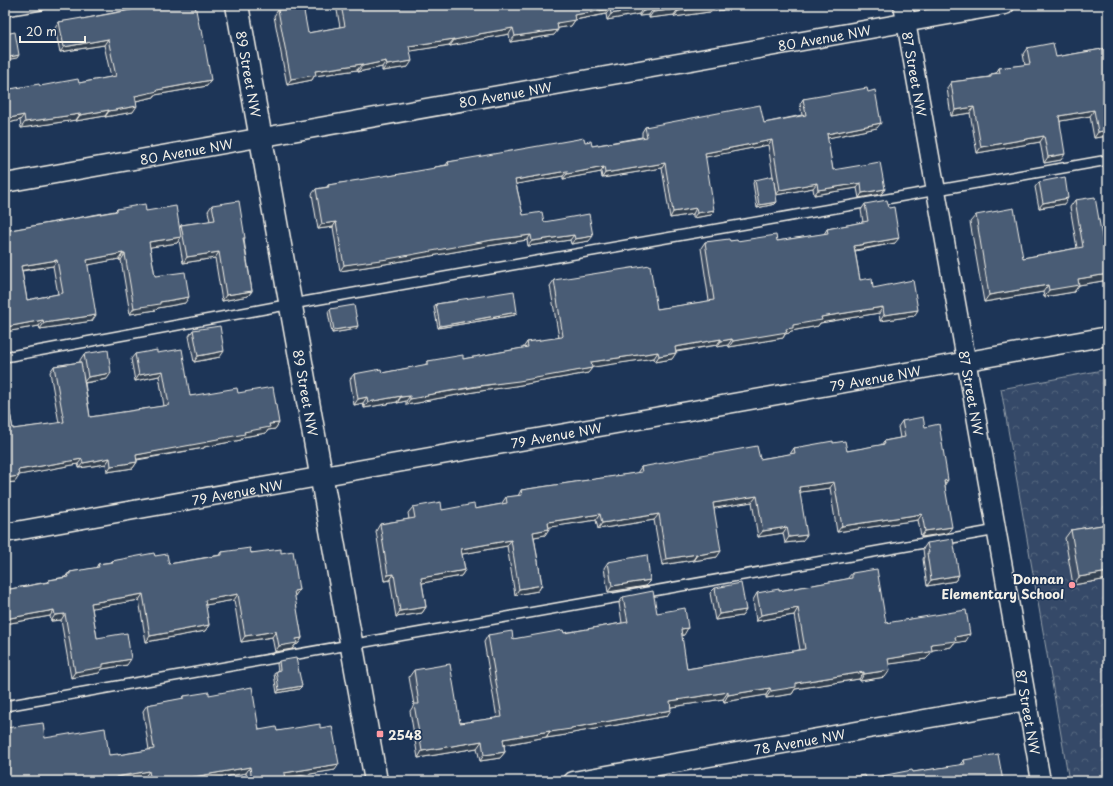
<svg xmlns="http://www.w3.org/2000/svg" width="1113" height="786" font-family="'Playpen Sans',sans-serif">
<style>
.park{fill:url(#park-crowns);stroke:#949ea8}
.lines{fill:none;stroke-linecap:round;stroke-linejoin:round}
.lane-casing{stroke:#f4f1e8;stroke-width:12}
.street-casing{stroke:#f4f1e8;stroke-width:21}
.secondary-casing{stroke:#f4f1e8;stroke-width:25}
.lane{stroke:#1d3557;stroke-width:9}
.street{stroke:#1d3557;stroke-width:18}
.secondary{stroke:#1d3557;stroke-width:22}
.wall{fill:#3e4e64;stroke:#f4f1e8;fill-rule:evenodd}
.shaded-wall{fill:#324051;stroke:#f4f1e8}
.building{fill:#485b74;stroke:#f4f1e8;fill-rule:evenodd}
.poi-dot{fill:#ff9aa2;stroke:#1d3557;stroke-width:1.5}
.labels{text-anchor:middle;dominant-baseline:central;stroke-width:3;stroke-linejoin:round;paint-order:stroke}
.street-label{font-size:13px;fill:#f4f1e8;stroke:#1d3557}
.poi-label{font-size:13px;font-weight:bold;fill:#f4f1e8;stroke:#1d3557;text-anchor:end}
</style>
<defs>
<pattern id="park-crowns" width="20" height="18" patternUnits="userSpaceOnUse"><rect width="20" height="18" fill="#354a67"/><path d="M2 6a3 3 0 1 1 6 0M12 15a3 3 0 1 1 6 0" fill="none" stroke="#53657d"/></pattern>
</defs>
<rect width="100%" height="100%" fill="#1d3557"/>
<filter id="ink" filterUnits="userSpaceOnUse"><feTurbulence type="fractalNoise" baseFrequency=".025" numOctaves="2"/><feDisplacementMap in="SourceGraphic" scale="8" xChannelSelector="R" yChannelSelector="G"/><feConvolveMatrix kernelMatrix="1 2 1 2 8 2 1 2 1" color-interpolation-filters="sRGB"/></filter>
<g filter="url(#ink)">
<path class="park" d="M1108 369V781H1069L1001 389Z"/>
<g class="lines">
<defs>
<path id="lane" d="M5 11 41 5
M5 357 275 307 1108 160
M5 706 997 530"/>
<g id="street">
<path id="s1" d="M903 5 1041 781"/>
<path id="s2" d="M5 183 1005 5"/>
<path id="s3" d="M5 533 1108 336"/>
<path id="s4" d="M573 781 1027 701"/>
</g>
<g id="secondary">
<path id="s5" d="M237 5 376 781"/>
</g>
</defs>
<use href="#lane" class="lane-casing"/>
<use href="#street" class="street-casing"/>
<use href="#secondary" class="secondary-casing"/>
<use href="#lane" class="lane"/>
<use href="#street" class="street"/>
<use href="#secondary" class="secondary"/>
</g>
<path class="wall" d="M336 5H726L723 10 674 17V15L649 18V15L639 16V14L607 20 606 14 575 20 571 26 558 28 554 35 510 42 509 34 476 40 475 41 450 46 449 45 410 51 408 67 382 71V67L358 72 357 70 314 76 312 80 287 85 274 16 278 10 308 33 340 27Z
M135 6 207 86 155 95 154 97 136 101 133 112 105 117V116L76 121V120L21 128 20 120 5 124V78L10 89 79 83 111 77 104 45 60 52 55 28 59 22 82 19 133 9Z
M1027 48 1056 57 1108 48V136L1094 138 1090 116 1060 121 1061 160 1044 163 1040 142 977 153 970 113 951 116 947 88 951 82 989 77 991 74 996 73 999 68 1025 65 1023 54Z
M868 92 877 128 827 138 833 170 885 189 881 194 859 198 857 188 814 195 813 188 776 195 768 145 705 157 711 215 693 218V214L670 218 662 168 602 178 601 172 563 179V176L516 184 523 215 544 222 589 241 571 244 570 240 528 246 527 240 488 246 385 264 340 271 333 227 318 229 312 194 316 189 327 187 328 185 389 176 434 169 435 167 446 165 448 162 585 142 592 146 642 137V132L645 127 764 123 802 115 800 104 803 99Z
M755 180 777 202 775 204 757 208 753 183Z
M1039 182 1064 204 1039 208 1035 187Z
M1075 200 1104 248 1108 247V280L1079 285 1074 292 1044 297 1043 292 984 302 970 222 976 215 1023 258 1077 248 1070 207Z
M865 204 895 243 855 251 860 280 873 288 914 316 880 321 879 313 820 323 818 326 791 331 789 333 785 334 783 338 729 347 728 345 717 347V345L676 352 672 359 655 362 654 358 592 367 588 373 515 386 474 392 424 401 423 402 406 405V401L397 403V402L364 408 363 403 354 405 350 379 354 374 382 373 425 365 428 361 463 359 523 348 527 342 559 338 550 286 554 280 657 309 709 301 701 248 705 242 730 241H777L824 234 827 229 863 222 861 210Z
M212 205 245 238 244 240 252 291 248 296 222 301 215 258 183 263 179 240 177 243 150 247 155 276 185 303 158 308 156 310 130 314 121 260H119V259L87 265 92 321 40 329 39 326 5 332V231L115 211 117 209 146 211 180 228 181 225 210 221 208 211ZM53 266 58 294 27 300 22 271Z
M457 300 517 312 515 315 438 328 434 307 436 304 456 301Z
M330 309 356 329 332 333 328 312Z
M193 330 220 357 194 362 189 336Z
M157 353 190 396 238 393 279 423 275 429 268 430 266 433 243 437 241 440 204 447V448L137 460V462L133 468 107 472 106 464 79 468 78 464 18 475 15 482 5 483V386L13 429 59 423 50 372 54 366 80 362V360L84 354 107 379 85 383 90 417 164 406 159 376 135 381 131 359 135 354Z
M902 421 925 427 945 485 948 533 921 537 918 520 837 532 830 488 800 492 802 541 785 543 783 533 758 537 752 502 714 508 717 557 693 561V560L662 565 654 520 598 529 596 520 549 527 545 535 534 537 542 585 538 591 515 595 507 546 462 554 465 570 461 576 422 583 426 607 422 613 396 617 390 580 384 581 376 531 380 524 409 519 408 513 413 507 442 510 475 509 502 504V503L506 497 518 496 521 490 637 473 641 467 760 459 790 454 794 448 833 443 847 451 881 445 884 441 900 438 898 427Z
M1108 524V579L1073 585 1065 538 1071 530Z
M927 543 959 575 955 581 927 586 923 559 924 557 923 549Z
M222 552 281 553 299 590 294 596 302 638 298 644 295 645 292 649 275 652 272 637 241 642 234 600 205 605 209 625 205 631 146 642 139 600 92 608 97 638 127 665 102 669 99 673 71 678 61 620 51 621 50 616 5 624V590L47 582 49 580 65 577 70 572 96 568 98 564 111 562 112 561 155 556 169 564 220 555Z
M608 562 650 580 646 586 608 592 604 568Z
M852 573 886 623 966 641 954 643 951 647 932 650 928 657 926 659 889 664 885 677 860 681 859 679 795 689 792 694 766 698V695L724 702 723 699 671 707 667 716 567 734 566 735 546 738V737L504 745 505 752 500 758 480 761 477 748 418 758 410 711 414 705 409 677 414 670 460 723 497 718 484 642 488 635 513 639 564 633 622 623 619 603 623 597 657 613 684 635H681L687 669 800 650 794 615 756 621 753 600 757 593 779 591 847 579Z
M715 588 746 610 742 616 715 620 710 593Z
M279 661 302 686 299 689 277 693 274 674 276 671H278L277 664Z
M209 695 259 730 277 731 320 728 335 770 285 778 284 781H247L246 773 200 781H146L145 777 120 781H5L6 728 109 755H118L149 750 143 711 147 705 182 699 184 696Z
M964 760 1003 781 866 779 961 765Z"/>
<path class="shaded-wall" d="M719 5H726L723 10 674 17 678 11Z
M643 8 639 14 607 20 611 14Z
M610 9 606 14 574 20H575L571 26 553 29 557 23 574 15Z
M653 9 649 15 639 16 643 11Z
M678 9 674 15 649 18 653 12Z
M513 28 509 34 476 40 475 41 450 46 454 40 479 34Z
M558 30 554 35 510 42 515 36Z
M108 39 104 45 60 52 64 47Z
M454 39 449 45 405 52 409 46Z
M19 55 17 58 5 60V58Z
M386 61 382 67 358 72 362 66Z
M412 61 408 67 382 71 387 65Z
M362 64 357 70 314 76 312 80 287 85 291 79 315 71Z
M211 80 207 86 155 95 154 97 131 102 135 96 157 90Z
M137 106 133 112 105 117 109 111Z
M974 107 970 113 951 116 955 110Z
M109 110 105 116 76 121 80 115Z
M1094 110 1090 116 1055 122 1059 116Z
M80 114 76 120 21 128 25 122Z
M24 115 20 120 5 124V119Z
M881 123 877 128 823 139 827 134Z
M1108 130V136L1094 138 1098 132Z
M1044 136 1040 142 977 153 981 147Z
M772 140 768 145 701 158 705 153Z
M1065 154 1061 160 1044 163 1048 157Z
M665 163 662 168 602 178 605 173Z
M604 167 601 172 563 179 567 174Z
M567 171 563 176 511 185 515 180Z
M817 183 813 188 776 195 780 190Z
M861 183 857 188 814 195 818 190Z
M885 189 881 194 859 198 862 193Z
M1068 198 1064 204 1039 208 1043 203Z
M777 202 775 204 757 208 759 205Z
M696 208 693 214 670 218 673 212Z
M714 210 711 215 693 218 697 213Z
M336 222 333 227 318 229 322 224Z
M531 235 527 240 488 246 385 264 340 271 344 265 492 240Z
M574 235 570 240 528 246 532 241Z
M593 236 589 241 571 244 575 239Z
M181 237 177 243 145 248 149 242Z
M899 238 895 243 850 251 854 246Z
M219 252 215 258 183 263 187 257Z
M123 253 119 259 83 266 87 260Z
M123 254H125L121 260H119Z
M57 260 53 266 17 271 21 266Z
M1108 274V280L1079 285 1074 292 1044 297 1049 290 1078 279Z
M1048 285 1043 292 984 302 989 295Z
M252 291 248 296 222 301 226 295Z
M189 297 185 303 158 308 156 310 130 314 134 308 160 302Z
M883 307 879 313 820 323 818 326 791 331 789 333 785 334 783 338 729 347 733 341 786 329 793 325 821 317Z
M918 310 914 316 880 321 884 315Z
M517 312 515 315 438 328 440 326Z
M96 315 92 321 40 329 44 323Z
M43 320 39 326 5 332 6 327Z
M358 326 356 329 332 333 334 330Z
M721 339 717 345 671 352 675 347Z
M732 339 728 345 717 347 721 341Z
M224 351 220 357 194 362 198 356Z
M658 352 654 358 587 368 591 362Z
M676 353 672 359 655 362 659 356Z
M592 368 588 373 515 386 474 392 424 401 423 402 406 405 410 399 427 395Z
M163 371 159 376 135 381 139 375Z
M111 373 107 379 83 383 88 377Z
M401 396 397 402 364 408 368 402Z
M410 396 406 401 397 403 401 397Z
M367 397 363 403 354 405 358 399Z
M279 423 275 429 268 430 266 433 243 437 241 440 204 447V448L132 460 136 455 207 441 244 432 269 424Z
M110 458 106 464 79 468 83 463Z
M82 459 78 464 14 476 18 470Z
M137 462 133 468 107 472 111 466Z
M19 476 15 482 5 483V478Z
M948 480 944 486V481Z
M834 482 830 488 794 493 799 487Z
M757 496 752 502 709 509 713 503Z
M600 514 596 520 544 528 548 522Z
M659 514 654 520 598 529 602 523Z
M922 514 918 520 837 532 842 526Z
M787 527 783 533 758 537 763 531Z
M952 527 948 533 921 537 925 531Z
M549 529 545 535 529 538 533 532Z
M807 535 802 541 785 543 789 537Z
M511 540 507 546 457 555 461 549Z
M721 551 717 557 693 561 697 555Z
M697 554 693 560 662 565 666 559Z
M465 570 461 576 417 584 421 578Z
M1108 572V579L1073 585 1079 577Z
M394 574 390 580 384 581 388 575Z
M959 575 955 581 927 586 931 580Z
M650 580 646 586 608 592 612 586Z
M542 585 538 591 515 595 519 589Z
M299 590 295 596 289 597 294 591Z
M143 594 139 600 87 609 91 603Z
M238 594 234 600 200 606 205 600Z
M426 607 422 613 396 617 400 611Z
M798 608 794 615 756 621 761 615Z
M54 610 50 616 5 624V619Z
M746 610 742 616 715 620 719 614Z
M65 614 61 620 51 621 55 615Z
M209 625 205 631 146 642 150 636Z
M688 628 684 635 676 636 681 629Z
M276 631 272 637 241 642 245 636Z
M970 634 966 641 954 643 951 647 927 651 931 644 955 637Z
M302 638 298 644 295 645 292 649 275 652 279 646 296 639Z
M932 651 928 657 926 659 883 665 888 659Z
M131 659 127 665 102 669 99 673 71 678 75 672 103 664Z
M890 670 885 677 860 681 864 674Z
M864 672 859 679 795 689 792 694 766 698 771 691 796 683Z
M302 686 299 689 277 693 279 690Z
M770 688 766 695 724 702 728 695Z
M728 692 723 699 665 708 670 701Z
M671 710 667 716 567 734 566 735 546 738 550 732 571 728Z
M550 731 546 737 498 746 503 739Z
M482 741 477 748 418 758 422 751Z
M505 752 500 758 480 761 484 755Z
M339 764 335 770 280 779 284 773Z
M250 767 246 773 200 781H186L188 778Z
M149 771 145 777 120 781H113L116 777Z
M167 779 165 781H153Z"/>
<path class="building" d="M142 5H195L200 30H202L211 80 157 90 158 91 135 96 137 106 109 111V110L80 115V114L25 122 24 115 5 119V78H8L10 89 39 84 40 86 78 79 79 83 116 76 108 39 64 47 59 22 82 18V19L136 9 135 6Z
M341 5H719L678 11V9L653 12V9L643 11V8L611 14 610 9 574 15 575 20 557 23 558 30 515 36 513 28 479 34V35L454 40V39L409 46 412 61 387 65 386 61 362 66V64L315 71 316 75 291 79 278 10 303 6 308 33 345 26Z
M15 32 19 55 5 58V34Z
M1053 43 1056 57 1108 48V130L1098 132 1094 110 1059 116 1065 154 1048 157 1044 136 981 147 974 107 955 110 951 82 991 77V74L1000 73 999 68 1030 64 1027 48Z
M867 88 868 92 875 90 881 123 827 134 833 170 880 162 885 189 862 193 861 183 818 190 817 183 780 190 772 140 705 153 714 210 697 213 696 208 673 212 665 163 605 173 604 167 567 174V171L515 180 523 215 542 212 544 222 589 214 593 236 575 239 574 235 532 241 531 235 492 240 388 259 344 265 336 222 322 224 316 189 329 187 328 185 389 175V176L435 168V167L449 165 448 162 584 138 585 142 591 141 592 146 647 137 645 127 760 105 764 123 806 115 803 99Z
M773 176 777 202 759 205 755 180Z
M1065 177 1068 198 1043 203 1039 182Z
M1095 197 1104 248 1108 247V274L1078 279 1079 285 1049 290 1048 285 989 295 976 215 1014 208 1023 258 1083 247 1075 200Z
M887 200 889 208 894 207 899 238 854 246 860 280 872 278 873 288 913 280 918 310 884 315 883 307 821 317 822 320 793 325V328L786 329 787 332 733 341 732 339 721 341V339L675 347 676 353 659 356 658 352 591 362 592 368 519 381 478 386 427 395 428 396 410 399V396L401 397V396L368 402 367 397 358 399 354 374 381 369 382 373 428 364V361L463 355V359L528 347 527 342 562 337 563 336 554 280 650 265 657 309 714 300 705 242 729 239 730 241 737 240V241L776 235 777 241 828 233 827 229 868 221 865 204Z
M239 201 245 238H243L252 291 226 295 219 252 187 257 181 225 215 220 212 205Z
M145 204 146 211 176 206 181 237 149 242 155 276 185 272 189 297 160 302V304L134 308 125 254H123V253L87 260 96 315 44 323 43 320 6 327 5 324V231L117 211V209ZM57 260 63 293 27 300 21 266Z
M514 291 517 312 440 326 436 304 457 301V300Z
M354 305 358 326 334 330 330 309Z
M220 326 224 351 198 356 193 330Z
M182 349 190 396 237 388 238 393 273 387 279 423 269 424 270 427 244 432 245 434 207 441 208 442 136 455 137 462 111 466 110 458 83 463 82 459 18 470 19 476 5 478V386L13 429 64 422 54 366 81 362 90 417 169 405 163 371 139 375 135 354 157 350V353Z
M108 350 111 373 88 377 84 354Z
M923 417 925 427 939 424 948 480 944 481 952 527 925 531 922 514 842 526 834 482 799 487 807 535 789 537 787 527 763 531 757 496 713 503 721 551 697 555V554L666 559 659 514 602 523 600 514 548 522 549 529 533 532 542 585 519 589 511 540 461 549 465 570 421 578 426 607 400 611 394 574 388 575 380 524 415 518 413 507 441 502 442 510 474 504 475 509 507 503 506 497 522 495 521 490 642 472 641 467 757 446 760 459 795 453 794 448 833 441V443L845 441 847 451 885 444 884 441 905 437 902 421Z
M1108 524V572L1079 577 1071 530Z
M953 539 959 575 931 580 927 553H929L927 543Z
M250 548 251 553 281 549V553L293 551 299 590 294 591 302 638 296 639 297 643 279 646 276 631 245 636 238 594 205 600 209 625 150 636 143 594 91 603 97 638 127 633 131 659 103 664V667L75 672 65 614 55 615 54 610 5 619V590L49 582V580L68 577 67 574H70V572L99 567 98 564 113 562 112 561 154 553 155 556 167 554 169 564 222 555V552Z
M647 555 650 580 612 586 608 562Z
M877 569 886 623 966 610 970 634 955 637 956 641 931 644 932 651H930V652L888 659 890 670 864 674V672L796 683V687L771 691 770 688 728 695V692L670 701 671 710 571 728V729L550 732V731L503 739 505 752 484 755 482 741 422 751 414 704H419L414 670 450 664 460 723 502 717 488 635 512 631 513 639 563 630 564 633 628 622 623 597 653 591 657 613 685 608 688 628 681 629 687 669 805 649 798 608 761 615 757 593 779 589V591L852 578V573Z
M741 583 746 610 719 614 715 588Z
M296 658 302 686 279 690 276 671 280 670 279 661Z
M252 687 259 730 276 727 277 731 320 724V728L332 726 339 764 284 773 285 779 276 781H252L250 767 188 778V781H167V779L151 781 149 771 116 777 117 781H5V727H6V728L43 723 45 738 105 728 109 755 118 754V755L154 749 147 705 184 698V696L209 692V695Z
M998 754 1003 781H829L865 775 866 779 912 770 913 772 965 764 964 760Z"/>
</g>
<g class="poi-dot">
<circle cx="1072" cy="585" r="4"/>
<rect x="376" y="730" width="8" height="8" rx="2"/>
</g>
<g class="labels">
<g class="street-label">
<text stroke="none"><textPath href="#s2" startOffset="832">80 Avenue NW</textPath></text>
<text stroke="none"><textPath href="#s5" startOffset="70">89 Street NW</textPath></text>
<text stroke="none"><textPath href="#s1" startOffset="70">87 Street NW</textPath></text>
<text stroke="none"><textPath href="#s2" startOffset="508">80 Avenue NW</textPath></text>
<text stroke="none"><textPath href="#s2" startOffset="184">80 Avenue NW</textPath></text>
<text stroke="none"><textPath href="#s3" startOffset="884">79 Avenue NW</textPath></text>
<text stroke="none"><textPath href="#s5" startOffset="394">89 Street NW</textPath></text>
<text stroke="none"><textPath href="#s1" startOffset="394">87 Street NW</textPath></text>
<text stroke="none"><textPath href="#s3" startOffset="560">79 Avenue NW</textPath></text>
<text stroke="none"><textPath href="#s3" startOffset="236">79 Avenue NW</textPath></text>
<text stroke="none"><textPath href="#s1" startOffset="718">87 Street NW</textPath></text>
<text stroke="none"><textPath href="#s4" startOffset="230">78 Avenue NW</textPath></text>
</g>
<g class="poi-label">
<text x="1064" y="578">Donnan<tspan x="1064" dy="15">Elementary School</tspan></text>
<text x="388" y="734" text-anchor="start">2548</text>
</g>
</g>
<rect width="1113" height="786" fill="none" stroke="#1d3557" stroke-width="20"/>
<rect x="10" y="10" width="1093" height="766" fill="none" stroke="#f4f1e8" stroke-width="1.5" filter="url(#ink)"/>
<path d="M20 36v6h65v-6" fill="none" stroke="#f4f1e8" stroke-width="2"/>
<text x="26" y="36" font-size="12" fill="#f4f1e8" stroke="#1d3557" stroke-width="3" paint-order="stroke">20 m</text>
</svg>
